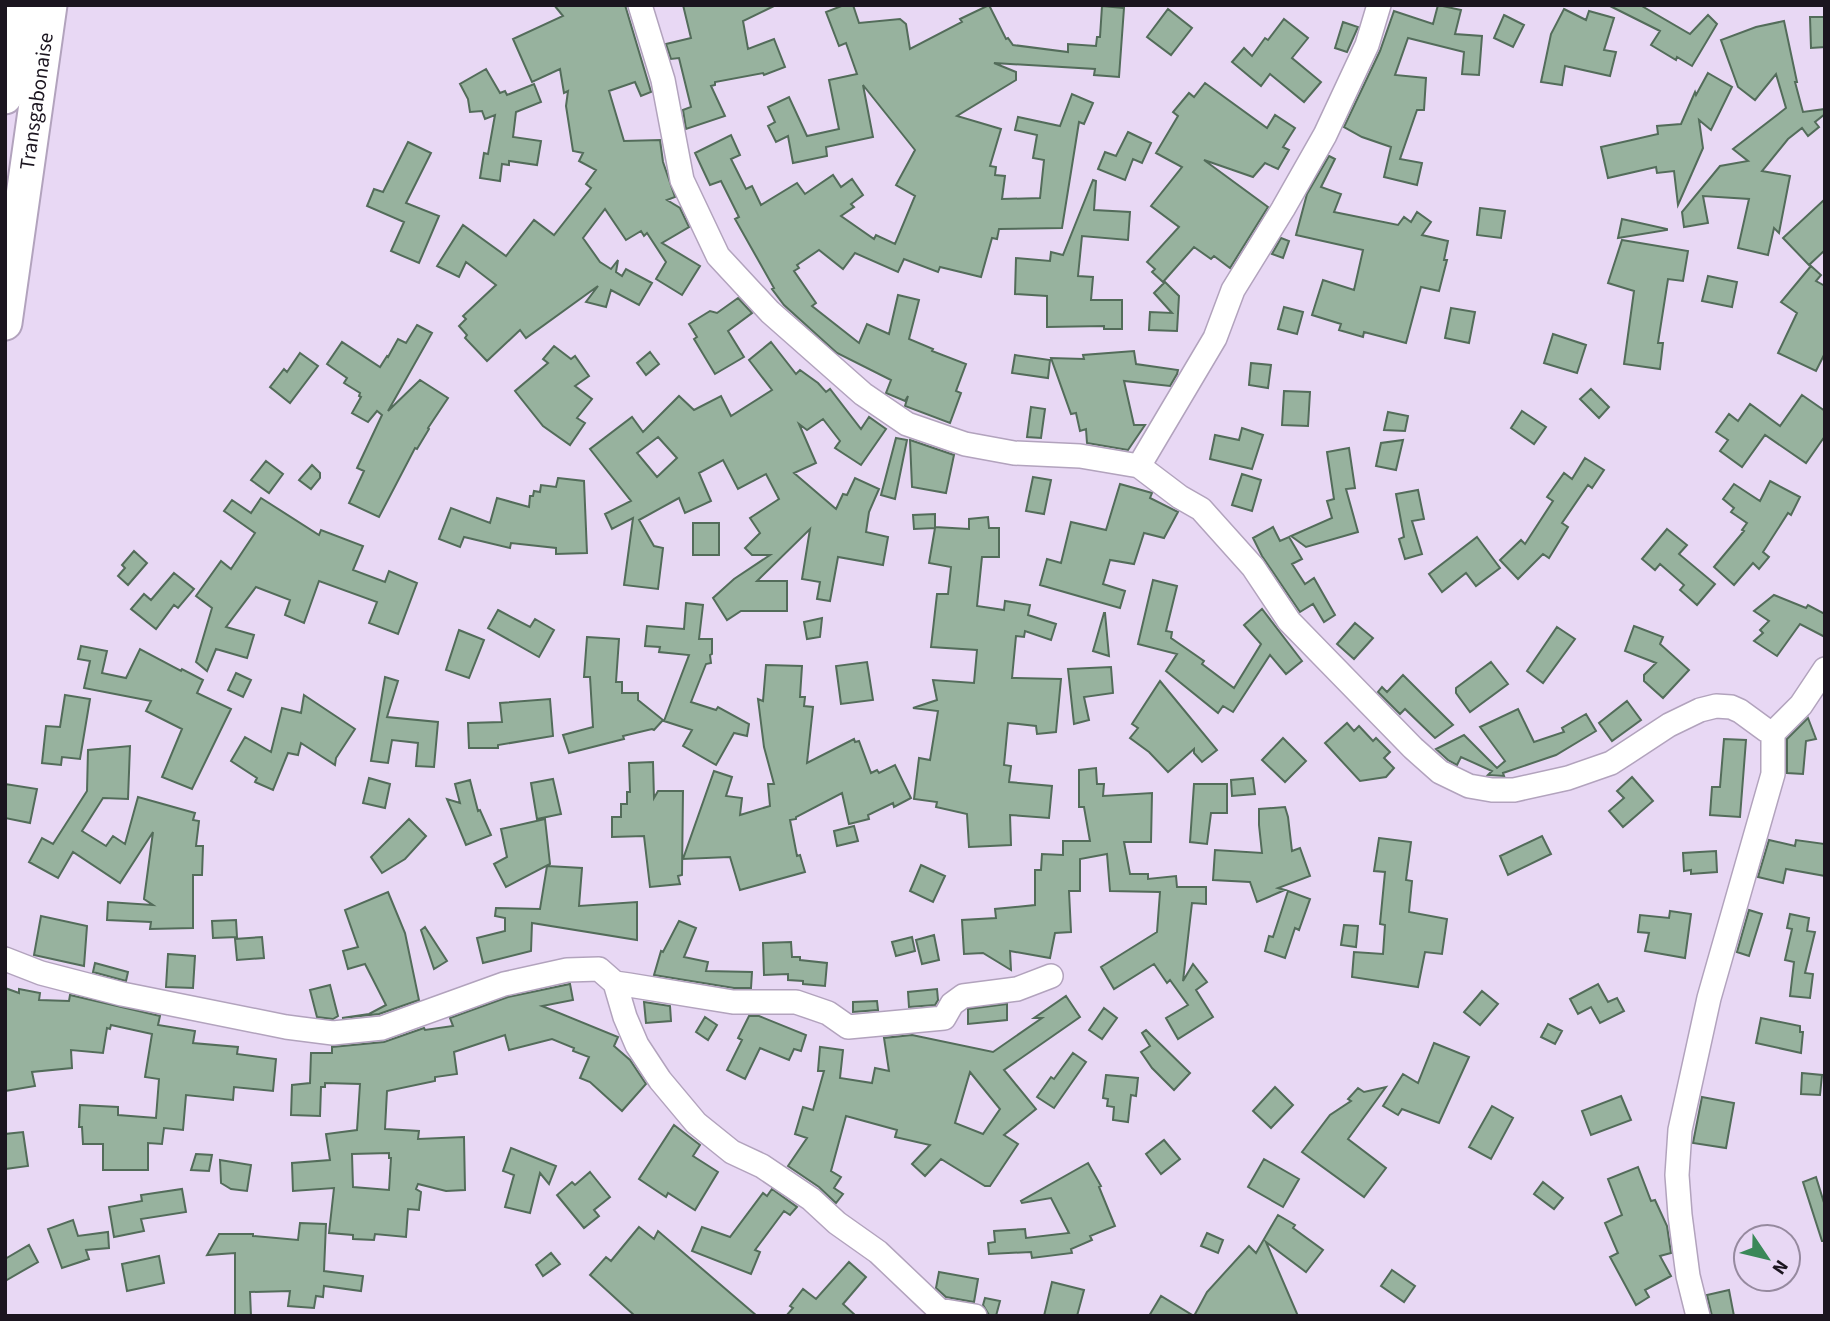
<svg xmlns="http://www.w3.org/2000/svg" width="1830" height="1321" font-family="'Source Sans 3',sans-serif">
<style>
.building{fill:#97b29e;stroke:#536c5a;stroke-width:2;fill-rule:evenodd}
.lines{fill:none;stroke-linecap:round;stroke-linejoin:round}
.minor-casing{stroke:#b2a3bd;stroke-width:26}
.highway-casing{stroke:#b2a3bd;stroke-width:37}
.minor{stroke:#fff;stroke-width:23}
.highway{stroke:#fff;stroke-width:33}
.labels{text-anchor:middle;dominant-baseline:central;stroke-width:5;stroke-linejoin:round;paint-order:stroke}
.street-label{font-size:21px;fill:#1b151f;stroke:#e8d8f4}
</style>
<rect width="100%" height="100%" fill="#e8d8f4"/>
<path class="building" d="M554 5H625L651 92 641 96 635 82 609 91 624 141 660 140 663 162 675 197 667 200 680 208 689 227 662 243 700 266 682 295 656 279 666 262 647 233 644 236 641 231 626 240 605 209 583 238 600 262 611 269 618 260 616 272 622 276 626 269 652 283 639 305 611 290 606 307 586 302 598 286 526 338 520 330 487 361 465 338 467 335 459 326 466 319 463 316 496 285 466 262 459 277 437 266 463 225 506 256 534 220 554 235 591 188 586 184 596 170 579 161 583 153 573 151 566 106 568 91 564 93 560 69 532 82 513 39 563 16Z
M683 5H776L743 21 748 49 774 39 785 67 764 75 763 73 715 82V85L711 86 725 116 686 129 683 110 691 107 679 58 671 59 666 44 691 38Z
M844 5H853L859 23 900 19 906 24 910 49 962 22 960 19 989 5 1006 39 1008 38 1013 45 1068 52V44L1096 46 1097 37H1100L1102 6 1124 8 1119 77 1094 75 1095 69 994 63 1016 72V80L957 116 1001 129 990 166 996 167 995 175 1005 176 1002 199 1040 198 1044 160 1033 158 1037 135 1015 130 1018 117 1060 126 1072 94 1093 103 1084 124 1079 122 1062 228 999 229 997 239 992 238 981 277 940 267 938 272 904 259 898 272 855 253 843 269 819 250 797 265 799 268 794 271 816 303 812 306 859 343 867 324 889 334 898 295 919 300 909 339 933 349 932 351 966 364 956 391 961 393 950 423 905 406 908 396 905 401 886 393 891 380 837 353 784 305 772 289 774 288 735 219 739 217 721 181 710 185 695 153 731 135 740 155 731 159 746 189 752 186 761 205 797 183 805 194 833 175 841 187 852 179 863 195 851 204 854 207 841 216 874 239 876 235 895 244 915 196 896 185 915 150 863 85 873 137 826 147 827 156 793 163 788 136 776 142 768 126 775 122 768 107 789 97 807 136 839 129 829 80 857 74 846 43 839 46 826 12Z
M1438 5 1461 10 1455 34 1482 36 1479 75 1462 74 1464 52 1408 38 1395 75 1426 78 1424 110H1417L1400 159 1422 163 1417 185 1384 177 1391 147 1362 137 1344 127 1380 51 1394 11 1433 24Z
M1608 5H1640L1690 34 1708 15 1717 24 1692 66 1677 57 1676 60 1651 45 1660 31Z
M1168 9 1192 28 1171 55 1147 37Z
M1564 9 1586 20 1589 11 1614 18 1604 50 1616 52 1610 76 1565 66 1562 85 1541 82 1551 34Z
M1504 15 1524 25 1513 47 1494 38Z
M1810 17H1825V47L1811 48Z
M1284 19 1308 38 1292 58 1321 82 1304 102 1270 74 1261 86 1232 62 1244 48 1252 56 1265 38 1268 40Z
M1784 21 1797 82H1795L1803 112 1825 109V114L1815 122 1819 127 1808 136 1802 128 1788 139 1762 171 1790 176 1779 233 1774 228 1768 255 1738 248 1749 199 1703 196 1708 223 1684 227 1682 212 1720 166 1748 161 1733 149 1786 108 1776 74 1755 100 1738 87 1721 40 1756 27Z
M1343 22 1358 27 1347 52 1335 48Z
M486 69 500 93 505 91 507 95 534 84 541 102 516 112 513 137 541 141 537 165 509 161V165L502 164 500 181 480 178 484 153 488 154 495 115 485 119 482 111 470 112 468 99 460 84Z
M1708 73 1732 87 1711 130 1699 120 1703 148 1678 205 1674 171 1657 173 1656 167 1608 178 1601 147 1658 134 1657 126 1681 124 1695 92 1696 95Z
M1205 83 1267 128 1275 115 1295 128 1283 147 1289 150 1278 169 1265 163 1253 177 1204 160 1268 207 1230 268 1214 256 1211 259 1194 247 1163 282 1152 272 1155 269 1147 262 1179 227 1151 206 1182 167 1156 153 1178 116 1173 112 1189 93 1194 97Z
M1128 132 1151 143 1142 163 1133 159 1125 180 1098 169 1105 152 1116 156Z
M408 142 431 153 406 203 439 216 419 263 391 251 404 222 367 206 374 189 383 192Z
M1329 156 1335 159 1321 187 1341 194 1334 212 1398 225 1404 217 1411 222 1417 212 1431 222 1422 235 1448 241 1444 260H1447L1439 291 1421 287 1406 343 1364 332 1363 337 1339 330 1341 324 1312 315 1323 280 1354 290 1363 250 1296 235 1307 194Z
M1093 180 1096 181 1094 210 1130 212 1128 240 1082 236 1078 276 1093 277 1091 300H1122V329H1104V326L1047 327V296L1015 294 1016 258 1050 261 1051 252 1063 255Z
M1825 199V250L1809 265 1783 238Z
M1480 208 1505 211 1501 238 1477 235Z
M1622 219 1667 229V230L1618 238Z
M1281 238 1289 241 1283 258 1272 254Z
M1622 240 1688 251 1683 281 1668 279 1658 343H1663L1660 369 1624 364 1634 291 1608 283Z
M1811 266 1821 275 1816 281 1825 286V353L1816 371 1778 353 1797 313 1781 302Z
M1708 276 1737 282 1732 307 1702 301Z
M1165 282 1179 296 1177 331 1149 330 1150 312 1172 313 1154 293Z
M738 298 752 313 728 331 744 357 715 374 694 339 697 337 689 324 710 311 717 313Z
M1284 307 1303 312 1297 334 1278 329Z
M1451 308 1475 312 1469 343 1445 338Z
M417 325 432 333 388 411 420 380 448 398 428 428 429 429 417 449 415 448 379 517 349 503 364 471 357 468 382 415 377 411 368 422 352 413 361 397 359 396 360 393 344 383 347 378 327 364 342 342 380 367 387 356 388 357 398 339 406 343Z
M1553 334 1586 345 1577 373 1544 363Z
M771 342 796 374 800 370 818 383 826 392 830 389 861 429 869 417 886 429 861 465 835 448 840 441 823 419 807 430 799 424 816 463 794 473 836 509 843 494 847 495 855 478 879 489 869 512 866 532 888 537 883 565 838 557 830 601 817 599 820 582 802 579 810 529 757 581H787V611H741L727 620 713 598 734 579 770 555H752L745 548 760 533 750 518 779 499 766 474 738 489 723 460 699 473 711 501 685 513 679 498 639 520 654 546 663 548 658 589 624 585 633 518 612 529 605 514 631 501 590 449 632 417 643 432 679 396 694 410 721 396 731 416 772 390 749 360ZM658 437 677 458 657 477 637 453Z
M554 346 571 359 575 356 589 376 575 386 592 399 577 418 585 423 570 445 543 426 515 391 548 363 543 359Z
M1134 351 1136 364 1178 370 1177 374 1170 386 1124 381 1134 425H1145L1128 450 1087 443 1086 429 1080 431 1076 413 1071 414 1051 358 1084 359 1083 355Z
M650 352 659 364 646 375 637 363Z
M300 353 318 366 290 403 270 387 284 369 287 372Z
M1015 355 1050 360 1048 378 1012 373Z
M1251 363 1271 365 1268 388 1249 385Z
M1591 389 1609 407 1599 418 1580 399Z
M1284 391 1310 392 1308 426 1282 425Z
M1802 395 1825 411V436L1806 463 1765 435 1742 467 1720 451 1728 440 1716 432 1729 414 1738 421 1750 404 1780 426Z
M1031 407 1045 409 1041 438 1027 437Z
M1522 411 1546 427 1534 444 1511 428Z
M1388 412 1408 416 1405 431 1384 430Z
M1242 428 1263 435 1252 469 1210 459 1215 435 1239 440Z
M896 438 907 440 895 499 881 495Z
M910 440 954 455 946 493 912 487Z
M1403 440 1396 470 1376 466 1381 443Z
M1349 448 1355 488 1346 489 1358 532 1306 547 1291 536 1332 518 1327 501 1334 499 1327 452Z
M1585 458 1604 470 1592 488 1588 485 1562 523 1568 527 1549 558 1543 554 1518 579 1500 560 1521 540 1525 544 1553 501 1547 497 1564 473 1572 479Z
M266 461 283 474 269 493 251 480Z
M312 465 320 473V478L311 489 299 480Z
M1242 474 1261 480 1252 511 1232 505Z
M1033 477 1051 480 1044 514 1026 511Z
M558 478 584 481 587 553 556 554V548L511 543 510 548 464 537 460 547 439 539 451 508 490 523 497 498 529 507 530 496H533L534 491 540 492 541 485 556 487Z
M1770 481 1800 497 1791 515 1788 513 1763 552 1769 557 1759 569 1753 563 1734 585 1714 567 1744 531 1742 530 1747 523 1731 512 1734 508 1723 499 1734 484 1760 501Z
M1120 484 1152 493 1150 498 1178 512 1164 538 1144 533 1134 564 1110 560 1103 584 1125 591 1120 608 1040 585 1047 559 1061 563 1071 522 1106 530Z
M1418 490 1424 519 1412 521 1422 554 1405 559 1399 539 1404 537 1396 494Z
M261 498 319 535 321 530 363 546 353 570 385 582 389 571 417 583 398 634 369 623 377 602 319 581 304 623 285 615 290 600 256 587 226 627 254 635 247 658 216 649 207 671 196 662 212 608 196 596 221 561 231 569 255 533 224 511 232 500 251 513Z
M935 514V527L969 529V519L988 517 989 528H999V557H982L977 606 1004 610 1005 601 1030 605 1028 615 1056 624 1051 640 1025 631 1024 637 1016 636 1012 678 1061 679 1056 732 1037 734 1036 726 1008 723 1004 765 1011 766 1009 782 1052 786 1049 818 1010 815 1011 845 969 847 967 814 936 807 937 802 914 799 919 758 930 760 938 711 913 708 937 700 933 680 974 683 977 650 931 647 937 594H948L951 567 929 563 935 528 914 529 913 515Z
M693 523H719V555H693Z
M1273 527 1280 541 1289 537 1302 559 1292 564 1305 584 1314 578 1335 615 1324 622 1313 604 1300 612 1262 556 1253 538Z
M1667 529 1687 545 1679 554 1715 584 1697 605 1680 590 1684 585 1660 564 1655 570 1642 559Z
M1477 537 1500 568 1476 586 1466 573 1442 592 1429 574Z
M134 551 147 563 128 585 118 576 125 568 122 565Z
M174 573 194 589 178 608 174 605 156 629 131 609 144 594 151 600Z
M1153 580 1177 586 1166 631 1172 632 1171 638 1204 661 1202 664 1234 688 1261 644 1244 625 1262 609 1302 661 1286 674 1270 655 1233 712 1223 706 1218 713 1166 671 1177 654 1138 644Z
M1774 595 1806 608 1808 605 1825 614V637L1800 624 1777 656 1754 641 1763 633 1760 630 1769 621 1754 611Z
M686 603 703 605 699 639H712V654L710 655 711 663 706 664 691 702 716 710 718 707 749 724 747 736 734 733 716 765 683 746 692 730 664 721 689 655 659 652 660 647 645 646 647 626 684 629Z
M498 610 530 627 535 619 554 630 539 657 488 628Z
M1104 613H1105L1109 656 1093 651Z
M822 618 820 637 807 639 804 622Z
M1355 623 1373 638 1354 659 1337 644Z
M1634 626 1663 637 1660 644 1689 670 1663 698 1644 681V675L1656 663 1625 651Z
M1557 627 1575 639 1543 683 1527 671Z
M459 630 484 640 469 678 446 670Z
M587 637 619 639 616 682H622V693H638V700L663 720 654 730 652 729 623 736 624 739 569 753 563 735 593 727 590 677H584Z
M81 646 107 651 102 673 126 678 140 649 181 671 182 669 203 680 197 693 231 709 192 789 162 777 182 729 146 711 151 701 84 688 90 661 78 659Z
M867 662 873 700 841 704 836 666Z
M1491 662 1508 684 1470 712 1456 693V688Z
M766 665 802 666 800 697H805L804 706 813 707 807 763 854 739 855 742 859 741 871 773 877 770 879 773 895 765 911 798 894 807 893 803 868 815 869 819 849 824 842 793 796 817V819L790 820 797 856 800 855 805 872 740 890 730 857 683 859 714 771 732 777 726 796 742 798 740 815 770 806 768 784H774L764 747 758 699 763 701Z
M1111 667 1113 693 1084 697 1089 720 1074 724 1068 669Z
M236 673 251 680 243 697 228 690Z
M1403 675 1453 725 1435 738 1405 709 1400 714 1378 692 1382 687 1387 692Z
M385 677 398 681 387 717 438 722 434 767 416 766 418 743 392 740 388 763 371 761Z
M1160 681 1217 750 1202 762 1194 753V749L1168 772 1149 752 1130 738 1138 728 1132 724Z
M65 695 90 699 80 759 62 757 61 765 42 763 46 726 60 727Z
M304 695 355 729 336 758 335 765 301 743 298 755 288 753 273 790 255 782 257 778 231 761 245 737 271 752 282 708 301 713Z
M550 699 553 736 498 745V748H469L468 723 502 722 500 703Z
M1627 701 1641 720 1612 741 1599 723Z
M1518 709 1534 742 1564 732 1562 728 1586 714 1596 731 1556 755 1503 773 1504 776 1488 775 1492 771 1461 757 1457 765 1448 760 1436 749 1464 735 1497 768 1505 761 1480 727Z
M1808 718 1816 739 1806 741 1803 774 1787 773V739Z
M1347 723 1354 731 1359 726 1373 741 1376 738 1390 752 1384 758 1394 768 1386 777 1360 781 1325 743Z
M1283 738 1306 761 1285 782 1262 760Z
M1724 739 1746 740 1740 817 1710 815 1712 787H1720Z
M130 746 128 799 103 798 82 831 106 846 113 836 125 844 138 797 195 813 193 820 199 821 196 846H203L202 875H193V928L150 929 151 922 107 920 108 902 153 905 144 899 153 832 120 883 73 852 58 878 29 862 42 838 53 844 87 791 88 750Z
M653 762 654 798 658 791H683L682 875 678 876 680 884 650 887 644 836 612 837V817H621V804H627V792H630L629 763Z
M1096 768 1097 784H1104L1103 796 1152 793 1151 842H1124L1130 874H1148V879L1176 876 1177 887H1206V904L1192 903 1183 981 1193 964 1207 982 1196 990 1213 1017 1178 1039 1166 1018 1188 1005 1170 980 1167 983 1154 964 1114 989 1101 967 1157 932 1160 892 1110 891 1107 854 1080 859V891H1069L1071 932 1055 933 1050 958 1010 951 1011 970 983 953 964 954 962 920 996 918 995 909 1035 905V870H1041L1042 854 1063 855V841H1090L1084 807H1079V770Z
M1632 777 1653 801 1623 827 1609 811 1624 798 1617 791Z
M369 778 390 784 385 808 363 803Z
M1253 778 1255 794 1232 796 1231 780Z
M553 779 561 814 537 819 531 783Z
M470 780 478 811 480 810 491 835 466 845 447 799 460 803 455 784Z
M5 784 37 789 30 823 5 818Z
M1194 784H1227V813H1211L1207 844 1190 842Z
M1285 807 1288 817 1292 851 1300 848 1310 876 1278 888 1285 890 1257 902 1250 882 1213 880 1215 850 1262 853 1259 825V809Z
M409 819 426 836 405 859 382 873 371 857Z
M545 819 550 864 506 887 494 864 507 857 501 829Z
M854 826 858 841 837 846 834 831Z
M1542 836 1551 854 1508 875 1500 856Z
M1379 838 1411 842 1406 880 1412 881 1409 912 1447 919 1442 954 1425 952 1418 987 1352 977 1354 952 1383 954 1385 925 1380 924 1385 872 1374 871Z
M1769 840 1795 846 1796 840 1825 844V876L1786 869 1783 883 1758 877Z
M1716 851 1717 872 1691 874V870L1684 871 1683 853Z
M921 865 945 876 933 902 910 891Z
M547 866 582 868 579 906 637 902V940L532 923 531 951 483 963 477 938 505 931V918L495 916 496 908 540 909Z
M1288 891 1310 899 1299 930 1295 928 1285 958 1265 951 1269 936 1273 937Z
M388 892 405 933 419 1000 379 1014 342 1018 369 1014 386 1005 365 964 348 969 343 951 358 947 345 910Z
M1749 910 1762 914 1749 956 1737 952Z
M1670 911 1691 914 1685 958 1645 951 1649 933 1638 932 1640 915 1669 918Z
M1790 914 1809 918 1807 931 1815 932 1805 973 1813 974 1810 998 1790 996 1794 962 1785 960 1792 929 1787 928Z
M41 916 87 926 84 966 34 955Z
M236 920 237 937 213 938 212 921Z
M679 921 696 928 684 957 708 962 706 971 752 972 751 988H734L654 975 661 951 663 952Z
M1344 925 1358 926 1356 947 1341 945Z
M425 927 447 961 434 969 421 930Z
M934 935 939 960 922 964 916 940Z
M262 937 264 958 237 960 235 939Z
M912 937 915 951 896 956 892 942Z
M791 942 792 957H800V960L827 963 825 986 803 984V981L788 980V974L764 975 763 943Z
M168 954 195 956 193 988 166 987Z
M95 963 128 972 126 981 93 972Z
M570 984 573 1000 542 1006 618 1037 614 1046 630 1060 646 1084 622 1111 590 1082 580 1078 589 1057 573 1051 574 1048 552 1039 509 1050 505 1035 454 1052 457 1074 435 1077V1081L387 1091 385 1129 419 1131 418 1139 464 1137 465 1190 446 1191 418 1184 416 1189 421 1192 419 1210 408 1209 406 1237 375 1234 374 1240 353 1239V1235L329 1233 334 1188 293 1191 292 1163 330 1160 326 1134 357 1130 360 1084 325 1083V1087H321L320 1116 291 1115 292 1085 310 1083 311 1053H332V1047L384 1042 424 1028 425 1030 453 1026 450 1018 508 997ZM389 1153V1158H391L389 1190 353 1187 352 1154Z
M1598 984 1608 1002 1617 998 1624 1011 1600 1023 1591 1007 1578 1014 1570 999Z
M330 985 338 1016 333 1019 317 1017 310 990Z
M5 988 19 993V989L40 993 39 1000 69 1001 70 995 160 1016 158 1025 195 1031 193 1043 238 1047 237 1054 276 1059 273 1091 234 1087 233 1100 186 1095 183 1130 164 1128 162 1144 148 1143V1170H103V1144H83L82 1127H79L80 1105 118 1107V1115L156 1118 159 1079 145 1077 152 1034 111 1025 110 1029 107 1028 103 1053 71 1050 72 1068 32 1072 35 1086 5 1091Z
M937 989 938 1000 935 1005 909 1007 908 992Z
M1482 991 1498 1004 1480 1025 1464 1012Z
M1066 996 1080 1017 1004 1070 1036 1109 1004 1135 1018 1144 990 1186H985L941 1159 925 1176 912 1164 930 1145 895 1137 897 1130 846 1116 831 1171 841 1177 834 1188 843 1194 836 1203 819 1187 788 1166 807 1138 795 1134 803 1107 813 1110 824 1071H818L820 1047 843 1050 840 1078 872 1083 875 1068 889 1071 884 1038 912 1035 993 1052 1042 1018H1034ZM970 1072 1000 1109 983 1134 955 1123Z
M877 1001 878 1010 853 1012V1002Z
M644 1002 670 1006 671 1021 646 1023Z
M1007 1004V1020L968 1024V1009Z
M1104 1008 1117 1018 1102 1039 1089 1030Z
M749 1016H759L806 1035 801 1051 794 1049 789 1060 760 1048 745 1079 727 1070 742 1040 738 1038Z
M705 1017 717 1025 708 1040 696 1032Z
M1761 1018 1800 1026V1032H1803L1801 1053 1756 1043Z
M1548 1024 1562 1031 1555 1044 1541 1037Z
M1146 1030 1190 1073 1174 1090 1152 1068 1141 1052 1150 1046 1142 1033Z
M1434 1043 1469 1057 1439 1123 1402 1109 1398 1115 1383 1106 1403 1074 1418 1083Z
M1073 1053 1086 1062 1054 1108 1037 1097 1051 1077 1054 1079Z
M1802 1073 1822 1075 1820 1095 1801 1094Z
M1106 1075 1138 1078 1136 1096 1131 1095 1128 1122 1113 1120 1114 1107 1107 1106 1108 1099 1103 1098Z
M1275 1087 1293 1105 1271 1128 1253 1111Z
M1386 1087 1348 1139 1386 1168 1364 1197 1302 1152 1330 1115 1351 1101 1348 1099 1358 1088 1364 1092Z
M1621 1096 1631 1120 1591 1135 1582 1111Z
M1702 1097 1734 1103 1726 1148 1693 1143Z
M1492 1106 1513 1118 1491 1159 1469 1147Z
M674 1125 700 1145 693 1156 718 1172 695 1210 668 1193 666 1197 639 1179Z
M23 1132 28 1166 5 1169V1134Z
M1164 1140 1180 1159 1161 1174 1146 1154Z
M511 1148 556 1166 549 1184 540 1173 530 1213 505 1207 514 1175 503 1171Z
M196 1154 212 1155 209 1171 191 1170Z
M1264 1159 1299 1179 1283 1207 1248 1187Z
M220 1160 251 1165 247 1191 231 1189 221 1183Z
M1088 1163 1101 1186 1099 1187 1115 1226 1090 1236 1092 1240 1071 1249 1072 1253 1032 1258 1031 1252 989 1254 988 1243 995 1242 994 1231 1025 1229 1026 1238 1069 1233 1051 1198 1022 1203 1021 1201Z
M1638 1167 1651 1201 1655 1200 1667 1226 1671 1253 1660 1256 1671 1276 1645 1290 1649 1297 1636 1305 1610 1257 1618 1253 1605 1223 1622 1215 1608 1179Z
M590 1172 610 1197 594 1210 599 1216 584 1228 557 1195 572 1182 575 1185Z
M1816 1177 1825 1206V1241H1822L1803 1182Z
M1543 1182 1563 1198 1554 1209 1534 1194Z
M182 1189 186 1212 141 1219 144 1231 114 1237 109 1207 142 1201 141 1195Z
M772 1189 797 1207 790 1215 784 1211 755 1250 760 1252 751 1274 692 1251 702 1227 730 1237 763 1193 767 1196Z
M1278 1215 1295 1225 1293 1228 1323 1250 1306 1272 1266 1242 1298 1316H1149L1161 1296 1194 1316 1207 1292 1249 1246 1256 1253Z
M73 1220 78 1236 108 1232 109 1248 86 1250 89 1259 62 1268 48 1229Z
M300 1223 326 1224 324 1271 363 1276 361 1291 324 1286 323 1297 316 1296 314 1308 288 1306 290 1291 250 1292 251 1316H235V1253L207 1255 219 1234H253V1236L298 1240Z
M639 1227 654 1239 658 1231 757 1316H635L590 1275 606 1257 611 1261Z
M1207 1233 1223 1240 1218 1253 1201 1246Z
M29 1245 38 1262 5 1281V1259Z
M551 1253 560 1264 543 1276 536 1265Z
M159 1256 164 1283 127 1291 122 1264Z
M849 1262 866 1277 843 1304 856 1316H786L793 1308 790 1306 803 1289 816 1299Z
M1392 1270 1415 1286 1404 1302 1381 1286Z
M939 1272 978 1279 974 1302 946 1297 936 1288Z
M1052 1282 1084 1290 1077 1316H1044Z
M1729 1290 1734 1316H1712L1707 1295Z
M985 1298 1000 1301 996 1316 989 1315 983 1305Z"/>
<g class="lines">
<defs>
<path id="minor" d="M640 5 663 80 682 180 718 256 770 312 863 394 907 424 965 444 1014 453 1080 456 1139 466 1180 497 1201 509 1253 567 1289 621 1413 748 1440 772 1469 786 1492 790H1514L1568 778 1611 763 1669 725 1700 710 1716 706 1731 707 1740 711 1766 730 1773 733
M1139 466 1215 338 1233 290 1283 209 1325 135 1367 45 1379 5
M5 959 41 973 122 994 286 1027 333 1033 382 1028 504 984 567 970 599 969 615 983 629 985 733 1002H796L828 1013 848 1027 944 1018 952 1004 963 996 1017 989 1051 976
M615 983 625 1017 637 1045 660 1080 696 1123 732 1152 762 1166 811 1199 837 1223 878 1252 939 1310 975 1316
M1698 1316 1688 1276 1680 1215 1677 1175 1680 1130 1709 998 1773 774V733L1801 705 1825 669"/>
<g id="highway">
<path d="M5 97 21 5"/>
<path id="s1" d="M5 323 50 5"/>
</g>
</defs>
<use href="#minor" class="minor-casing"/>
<use href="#highway" class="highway-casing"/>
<use href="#minor" class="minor"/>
<use href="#highway" class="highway"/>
</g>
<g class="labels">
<g class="street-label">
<text stroke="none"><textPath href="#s1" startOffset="224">Transgabonaise</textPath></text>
</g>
</g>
<rect width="1830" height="1321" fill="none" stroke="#1b151f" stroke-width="14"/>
<g transform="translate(1767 1258) rotate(125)"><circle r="33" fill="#e8d8f4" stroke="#968a9f" stroke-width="2"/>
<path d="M0-5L12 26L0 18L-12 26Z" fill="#3a8858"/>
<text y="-10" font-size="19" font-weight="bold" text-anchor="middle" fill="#1b151f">N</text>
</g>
</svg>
